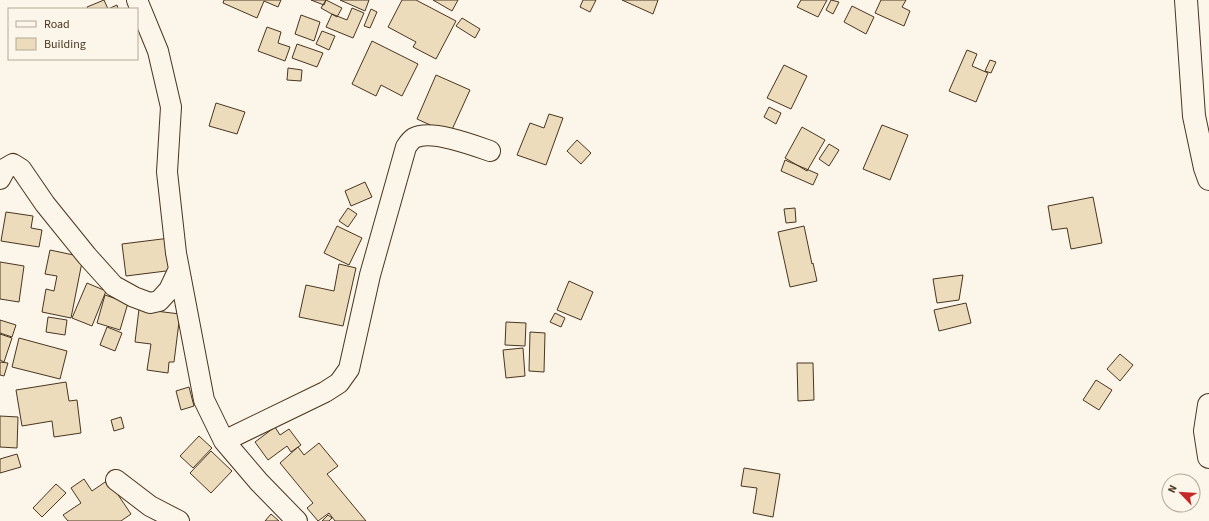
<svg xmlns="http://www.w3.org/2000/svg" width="1209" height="521" font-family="'Source Sans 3',sans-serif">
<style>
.building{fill:#ecdcbc;stroke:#4a3520}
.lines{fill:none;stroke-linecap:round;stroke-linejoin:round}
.minor-casing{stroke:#4a3520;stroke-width:22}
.major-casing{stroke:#4a3520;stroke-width:24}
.minor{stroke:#fbf6e9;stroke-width:20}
.major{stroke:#fbf6e9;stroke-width:22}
</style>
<rect width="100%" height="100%" fill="#fbf6e9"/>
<path class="building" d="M104 0 108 9 117 5 118 9H88L87 7Z
M224 0H281L278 7 264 1 257 18 223 3Z
M311 0H326L324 5Z
M326 0 342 8 337 17 321 8Z
M340 0H369L365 11Z
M402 0H416L456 21 436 59 413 47 416 42 388 27Z
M433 0H458L452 11Z
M583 0H596L590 12 580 7Z
M622 0H658L653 14Z
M801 0H827L818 17 797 7Z
M831 0 839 2 833 14 826 10Z
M881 0H906L902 7 910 11 904 26 875 13Z
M852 6 874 17 866 34 844 22Z
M352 8 364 13 353 38 326 27 332 14 347 20Z
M371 9 377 12 370 28 364 26Z
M301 15 320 22 314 41 295 34Z
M462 18 480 29 475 38 456 26Z
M267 27 281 32 278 43 290 47 285 61 258 51Z
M322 31 335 36 329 50 316 44Z
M372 41 418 64 402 96 381 85 376 96 352 84Z
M297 44 323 53 317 67 292 58Z
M967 50 977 54 972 66 988 73 976 102 949 91Z
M990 60 996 62 991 73 985 71Z
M784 65 807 76 791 109 767 98Z
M288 68 302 70 301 81 287 80Z
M436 75 470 90 450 134 417 119Z
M216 103 245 112 237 134 209 126Z
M769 107 781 113 776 124 764 117Z
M549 114 563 118 546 165 517 155 530 123 544 128Z
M882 125 908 135 890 180 863 169Z
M802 127 825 140 807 171 785 158Z
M577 140 591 153 581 164 567 151Z
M829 144 839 150 829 166 819 159Z
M785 160 818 174 813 185 781 171Z
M365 182 372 197 351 206 345 191Z
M1093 197 1102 243 1071 249 1067 228 1052 230 1048 206Z
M348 208 357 214 348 227 339 221Z
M795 208 796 222 786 223 784 209Z
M6 212 33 216 31 228 42 230 39 247 1 241Z
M337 226 362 238 349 265 324 253Z
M804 226 812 264 813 263 817 281 790 287 778 232Z
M170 238 174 270 126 276 122 244Z
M50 250 83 257 71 318 42 312 46 289 54 291 57 276 45 274Z
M0 262 24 266 19 302 0 299Z
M339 264 356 268 343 326 299 317 306 285 334 291Z
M963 275 959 300 937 303 933 279Z
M569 281 593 292 581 320 557 310Z
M87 283 106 291 92 326 72 318Z
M105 295 128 303 120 330 97 323Z
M966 303 971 323 939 331 934 310Z
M139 309 180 314 174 362H169L168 373 147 370 151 344 135 342Z
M555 313 565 318 561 327 550 322Z
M48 317 67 320 65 335 46 332Z
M0 320 16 325 12 337 0 333Z
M506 322 526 323 525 346 505 345Z
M107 327 122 333 115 351 100 345Z
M530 332 545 333 544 372 529 371Z
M0 334 12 338 4 362 0 360Z
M19 338 67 351 60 379 12 367Z
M523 348 525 376 506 378 503 350Z
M1120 354 1133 365 1120 381 1107 369Z
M0 362 8 363 4 376 0 375Z
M797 363H813L814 400 798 401Z
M1096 380 1112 390 1099 410 1083 400Z
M66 382 69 401 77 400 81 433 54 437 52 421 22 426 16 390Z
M189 387 194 406 181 410 176 391Z
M0 416 18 417 17 448 0 447Z
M121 417 124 428 114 431 111 420Z
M275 427 280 435 289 429 301 445 291 452 287 446 268 460 255 442Z
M199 436 212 448 193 468 180 456Z
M319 443 338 466 327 474 366 521H335L329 513 318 521 307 508 313 503 280 463 298 447 304 455Z
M211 451 232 471 211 493 190 473Z
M17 454 21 467 0 473V459Z
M744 468 780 474 773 517 753 513 757 488 741 486Z
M84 479 92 491 108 480 131 514 121 521H68L63 515 81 503 71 488Z
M56 484 66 493 42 517 33 508Z
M271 514 279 521H265Z
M328 515 332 518 329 521H322Z"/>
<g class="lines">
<defs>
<path id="minor" d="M137 0 158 51 171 107 167 172 176 253 204 400 224 441 259 482 297 521
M0 179 6 168 13 164 21 169 45 204 87 256 114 286 134 297 150 303 159 301 169 290 179 269
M224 441 325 392 339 383 349 369 370 275 406 147C408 144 411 140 414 138 431 129 473 145 490 151
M116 480 150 506 179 521"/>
<path id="major" d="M1186 0 1194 116 1205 168 1209 179
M1209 405 1205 431 1209 457"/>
</defs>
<use href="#minor" class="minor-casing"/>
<use href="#major" class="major-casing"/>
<use href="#minor" class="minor"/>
<use href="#major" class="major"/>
</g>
<rect x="8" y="8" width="130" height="52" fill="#fbf6e9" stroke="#b4a999"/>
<rect x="16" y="21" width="20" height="6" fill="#fbf6e9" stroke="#b4a999"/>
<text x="44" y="28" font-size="12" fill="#4a3520">Road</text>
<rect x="16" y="38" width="20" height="12" fill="#ecdcbc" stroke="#b4a999"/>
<text x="44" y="48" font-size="12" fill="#4a3520">Building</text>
<g transform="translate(1181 493) rotate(295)"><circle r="19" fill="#fbf6e9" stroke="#b4a999"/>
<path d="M0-3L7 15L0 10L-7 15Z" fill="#c62828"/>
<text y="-6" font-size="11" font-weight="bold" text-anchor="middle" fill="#4a3520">N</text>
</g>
</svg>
